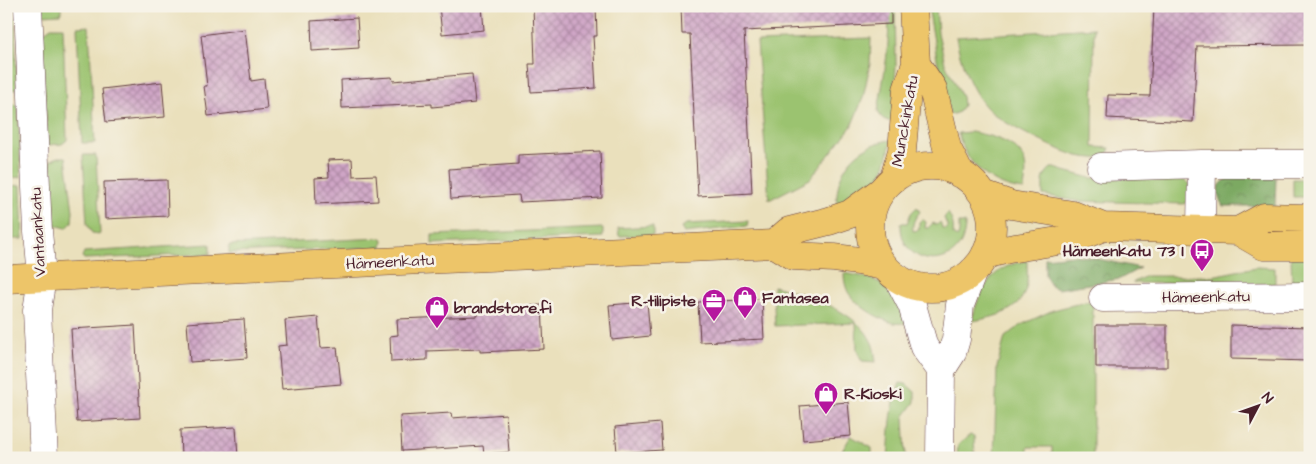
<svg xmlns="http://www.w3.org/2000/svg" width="1316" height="464" font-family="'Architects Daughter',sans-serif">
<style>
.green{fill:#9bc36f;stroke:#72714d}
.forest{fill:url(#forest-crowns);stroke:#636446}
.building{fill:url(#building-cross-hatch)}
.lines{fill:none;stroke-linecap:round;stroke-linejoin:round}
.minor-casing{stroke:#623c41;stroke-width:29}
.major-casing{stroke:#623c41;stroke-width:29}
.minor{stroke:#fff;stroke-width:28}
.major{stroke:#edc569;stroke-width:28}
.labels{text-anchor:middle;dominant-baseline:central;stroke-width:5;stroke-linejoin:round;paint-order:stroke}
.street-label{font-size:16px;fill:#4a1f2b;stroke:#f7f3e8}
.poi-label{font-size:16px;font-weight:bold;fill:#4a1f2b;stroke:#f7f3e8;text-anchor:start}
</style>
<defs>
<pattern id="forest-crowns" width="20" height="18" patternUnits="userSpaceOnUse" patternTransform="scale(1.25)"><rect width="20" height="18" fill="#7ca962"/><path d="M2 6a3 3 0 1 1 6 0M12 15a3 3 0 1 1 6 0" fill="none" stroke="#688951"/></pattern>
<pattern id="building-cross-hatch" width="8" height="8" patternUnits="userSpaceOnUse" patternTransform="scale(1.25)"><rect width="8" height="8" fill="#cfa5c6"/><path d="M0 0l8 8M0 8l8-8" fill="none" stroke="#aa86a1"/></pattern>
</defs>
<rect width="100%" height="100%" fill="#f7f3e8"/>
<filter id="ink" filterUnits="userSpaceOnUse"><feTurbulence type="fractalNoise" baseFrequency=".02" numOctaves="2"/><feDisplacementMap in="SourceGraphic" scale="10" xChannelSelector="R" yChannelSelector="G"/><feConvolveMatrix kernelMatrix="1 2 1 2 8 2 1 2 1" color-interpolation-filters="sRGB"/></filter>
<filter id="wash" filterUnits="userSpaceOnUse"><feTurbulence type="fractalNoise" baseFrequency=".0096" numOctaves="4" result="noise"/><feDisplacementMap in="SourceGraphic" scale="20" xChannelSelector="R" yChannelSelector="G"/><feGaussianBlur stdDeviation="1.12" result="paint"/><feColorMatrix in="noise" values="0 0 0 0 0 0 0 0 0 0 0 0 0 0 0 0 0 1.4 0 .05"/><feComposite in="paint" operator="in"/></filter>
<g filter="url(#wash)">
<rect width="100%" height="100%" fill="#eae0bc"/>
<path class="green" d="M6 6H14L17 89 8 90Z
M42 6H61V14L42 15Z
M888 6H895L896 66 892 122C885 120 881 119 878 111 884 74 891 44 888 6Z
M928 6H936L938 33 945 63 962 97 963 105 959 112 950 115 937 59Z
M89 26 95 143H82L77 27Z
M51 27H63L67 140 62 144 48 145 41 37 44 32Z
M1094 28 1093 147 1110 148 1105 159C1096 158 1087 158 1078 156 1057 150 1001 124 986 107 970 89 960 61 956 37Z
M871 38 870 64 863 98 851 127 810 179 769 200 757 42Z
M8 103 18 105 21 177 12 178Z
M971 132C988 135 1015 141 1023 158 1028 168 1025 180 1024 190 992 187 966 165 958 133Z
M891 140C889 149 888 161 883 170 875 189 854 197 837 206 834 171 857 144 891 140Z
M83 155H96L100 234 92 233 87 224Z
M58 157H66L73 211 72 222 67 228 54 225 50 161Z
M1051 168H1055L1064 171 1091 178H1174L1186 181 1192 186V198L1184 204 1076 201 1043 195C1043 183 1041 176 1051 168Z
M1293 179H1310V197H1293Z
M21 185 23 239H6V237L14 236 12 186Z
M917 207 920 212C915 217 912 223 913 231L919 230V222L922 219 926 222 925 228H928L933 223 937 225 940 222 941 224 942 229H947V225L944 218 948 213C953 221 954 226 953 235L958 237 959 233V223H965C966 273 899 271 901 223H907L911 213Z
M748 221 747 226 684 233 681 228 686 224Z
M653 226V235L619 236 618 228Z
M603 228V237L432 244V235Z
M382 238 383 240 382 247 229 253V245Z
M210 244V254L84 259 82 257 84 252Z
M1291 257H1310V284H1292Z
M1027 261C1027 272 1029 286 1023 296 1013 314 990 318 972 321 979 290 992 265 1027 261Z
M1256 267 1275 268V284L1132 283 1146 276H1212Z
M844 273C860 276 883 279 893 294 899 303 902 314 906 323 902 323 898 324 894 323 880 320 855 305 848 292 845 286 844 280 844 273Z
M773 286C802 292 856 311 870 339 874 345 875 354 876 362L862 361 857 351 856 323 775 326Z
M1093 301V458H1052V447H1028V458H994L997 367 1005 337 1023 324 1053 310 1085 302Z
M900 383 906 384 915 392V402L904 417 906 458H888C890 433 890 406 900 383Z
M970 435 974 436 975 458H957L958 445Z
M851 436 872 448V458H839V456Z"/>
<path class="forest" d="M1232 177 1276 178 1275 206H1223C1215 192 1216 183 1232 177Z
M1073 255 1089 257 1140 268 1120 279 1058 289 1051 286 1045 275V258Z"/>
<g id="blocks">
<path class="building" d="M439 6H482L484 30 442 34Z
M533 6H596L597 36H593L596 88 531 92 529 64H535Z
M681 6H891V24L744 31 752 193 698 196 690 34H682Z
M1154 6H1310V45L1197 46 1193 122 1107 118 1108 95 1150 96Z
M357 18 359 48 312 51 311 21Z
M245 29 251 81 264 79 267 109 208 116 204 86H207L201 35Z
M472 74 475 103 432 107V104L342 108 341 80 392 77 393 81Z
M162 82 165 117 106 122 102 89Z
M600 151 602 198 520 202 519 195 451 199 449 169 518 164V155Z
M352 159 353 176 376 175 378 201 316 204 315 178 329 177 328 160Z
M167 180 168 216 105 219 104 182Z
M762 299 764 339 700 342 698 302Z
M647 302 650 336 612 340 609 305Z
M542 305 544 349 480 352V349L427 351V360L391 362 390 336 398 335 397 319 478 316V308Z
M318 317 321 348 337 347 341 384 282 389 278 346 287 345 285 320Z
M244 319 247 358 190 362 187 323Z
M135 325 140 418 77 422 71 329Z
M1096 325H1167V367H1096Z
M1231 325 1310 327V361L1231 359Z
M848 402 851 436 803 440 800 406Z
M451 413 452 418 506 414 509 452 484 454 483 446 402 451 400 416Z
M660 423 662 450 617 453 615 427Z
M236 427 238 458H181L180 430Z"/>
</g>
</g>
<g filter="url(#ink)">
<use href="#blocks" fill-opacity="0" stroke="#623c41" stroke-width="1"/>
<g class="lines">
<defs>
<path id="minor" d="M28 6 38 231 42 277 37 310 44 458
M1101 167 1202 164H1310
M1201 230 1202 164
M898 278 912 305 924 347 941 370
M1103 298 1310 296
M940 458 941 370 952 353 956 339 960 305 973 271"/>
<path id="major" d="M916 64 933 89 947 148 960 174
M870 227a61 61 0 1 1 122 0a61 61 0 1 1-122 0Z
M894 178 902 151 907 90 916 64 913 6
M983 195 1011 205 1073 215 1103 227 1238 231 1264 217 1304 218 1310 223
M1238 231 1264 246H1304L1310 242
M774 244 789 231 829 221 850 214 880 192
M985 255 1009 249 1076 238 1103 227
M6 279 774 244 793 256 834 258 859 261 883 266"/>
</defs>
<use href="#minor" class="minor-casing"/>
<use href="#major" class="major-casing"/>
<use href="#minor" class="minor"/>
<use href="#major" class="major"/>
</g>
</g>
<defs>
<symbol id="bus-pin" viewBox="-11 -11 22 30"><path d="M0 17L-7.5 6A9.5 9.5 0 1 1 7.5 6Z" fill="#b5179e" stroke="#f7f3e8"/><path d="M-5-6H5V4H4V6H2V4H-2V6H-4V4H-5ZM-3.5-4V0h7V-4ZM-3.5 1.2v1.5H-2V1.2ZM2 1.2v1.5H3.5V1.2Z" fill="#fff"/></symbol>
<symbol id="shop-pin" viewBox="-11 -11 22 30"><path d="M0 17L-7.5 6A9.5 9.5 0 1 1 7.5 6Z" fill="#b5179e" stroke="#f7f3e8"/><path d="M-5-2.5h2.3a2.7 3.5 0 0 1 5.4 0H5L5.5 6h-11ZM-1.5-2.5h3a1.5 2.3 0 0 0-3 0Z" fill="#fff"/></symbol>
<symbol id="office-pin" viewBox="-11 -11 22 30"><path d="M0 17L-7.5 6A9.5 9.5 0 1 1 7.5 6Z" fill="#b5179e" stroke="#f7f3e8"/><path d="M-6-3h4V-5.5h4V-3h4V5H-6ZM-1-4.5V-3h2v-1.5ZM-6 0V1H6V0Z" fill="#fff"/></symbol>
</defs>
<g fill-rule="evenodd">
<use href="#bus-pin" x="1188" y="237" width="28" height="38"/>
<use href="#shop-pin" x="731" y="284" width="28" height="38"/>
<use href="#office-pin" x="700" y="287" width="28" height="38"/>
<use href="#shop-pin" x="423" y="294" width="28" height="38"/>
<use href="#shop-pin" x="812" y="380" width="28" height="38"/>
</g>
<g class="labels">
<g class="street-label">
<text transform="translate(905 121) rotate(-80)">Munckinkatu</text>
<text transform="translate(38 232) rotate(-93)">Vantaankatu</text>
<text transform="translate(390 262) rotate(-3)">Hämeenkatu</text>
<text transform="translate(1206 297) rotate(-1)">Hämeenkatu</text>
</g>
<g class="poi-label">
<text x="1184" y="251" text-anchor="end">Hämeenkatu 73 I</text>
<text x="762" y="298">Fantasea</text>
<text x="696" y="301" text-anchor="end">R-tilipiste</text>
<text x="454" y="308">brandstore.fi</text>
<text x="844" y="394">R-Kioski</text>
</g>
</g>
<rect width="1316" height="464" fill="none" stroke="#f7f3e8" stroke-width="25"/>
<g transform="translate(1258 406) rotate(49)" stroke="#f7f3e8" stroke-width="4" paint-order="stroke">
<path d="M0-4L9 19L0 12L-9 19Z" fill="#4a1f2b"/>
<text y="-8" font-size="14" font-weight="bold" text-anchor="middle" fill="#4a1f2b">N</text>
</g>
</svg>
